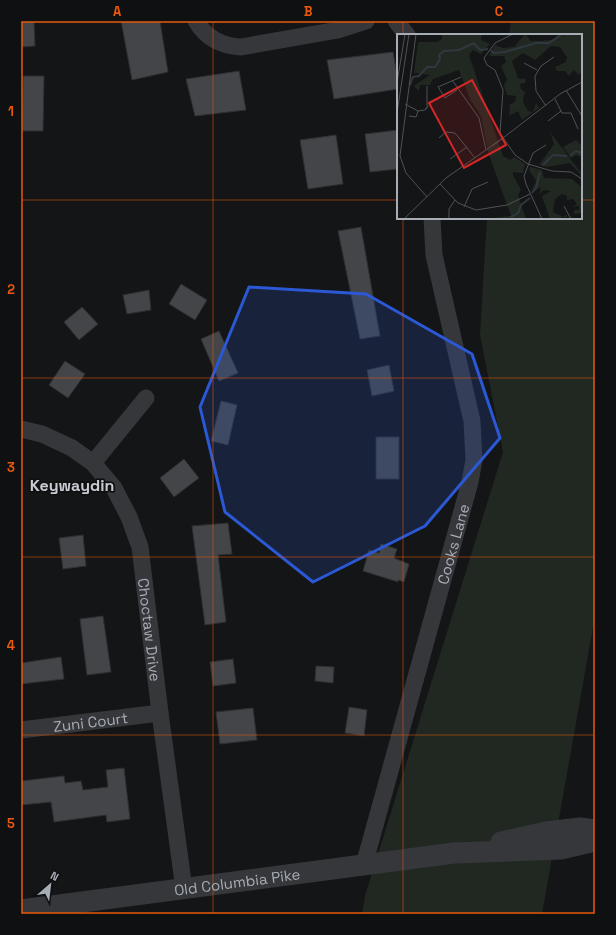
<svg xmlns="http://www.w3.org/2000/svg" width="616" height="935" font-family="'Space Grotesk',sans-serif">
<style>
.green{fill:#212821}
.building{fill:#434549;stroke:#2f2f32}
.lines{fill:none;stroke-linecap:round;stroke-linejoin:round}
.minor{stroke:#36373b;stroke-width:17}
.tertiary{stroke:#36373b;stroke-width:21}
.marked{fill:#2b58d4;fill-opacity:0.2;stroke:#2b58d4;stroke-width:3;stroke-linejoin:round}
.grid{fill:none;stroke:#e8590c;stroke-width:1;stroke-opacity:0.55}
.labels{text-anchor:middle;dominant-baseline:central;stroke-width:3.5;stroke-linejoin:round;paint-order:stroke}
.street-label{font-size:15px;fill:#a7adb5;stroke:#0f1011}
.neighbourhood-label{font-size:16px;font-weight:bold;fill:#c8cbd1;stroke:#0f1011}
.inset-river{fill:none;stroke:#2f383e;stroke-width:2}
.inset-road{fill:none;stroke:#4f5256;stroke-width:1}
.view{fill:#d62828;fill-opacity:0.15;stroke:#d62828;stroke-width:2}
.inset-edge{fill:none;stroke:#a7adb5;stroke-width:2}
.neatline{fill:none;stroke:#e8590c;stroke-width:1.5}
.grid-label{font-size:13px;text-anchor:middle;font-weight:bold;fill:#e8590c}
</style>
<rect width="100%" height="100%" fill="#141516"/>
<path class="green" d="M511 21H595V616L542 914H362L365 896 503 452 480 335 487 218H581V35H509Z"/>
<path class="building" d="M21 21H34L35 46 21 47Z
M121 21H160L168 72 132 80Z
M393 52 398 80V89L334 99 327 60Z
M239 71 246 110 195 116 186 79Z
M23 76H44L43 131H22Z
M398 130V169L370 172 365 134Z
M336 135 343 184 308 189 300 140Z
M361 227 380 336 360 339 338 231Z
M181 284 207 300 195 320 169 304Z
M149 290 151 310 127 314 123 295Z
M82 307 98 324 79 340 64 322Z
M219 331 238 373 219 381 201 339Z
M65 361 85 374 68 398 49 385Z
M389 365 394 391 372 396 367 370Z
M221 401 237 405 228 445 211 441Z
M376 437H399V479H376Z
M184 459 199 478 174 497 160 478Z
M228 523 232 554 218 555 226 622 205 625 192 526Z
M83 535 86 566 63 569 59 538Z
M381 544 397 549 394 558 409 564 404 582 398 580V582L363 571 369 550 379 553Z
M103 616 111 672 87 675 80 619Z
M61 657 64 679 21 684V663Z
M233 659 236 683 213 686 210 662Z
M316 666 334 667 333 683 315 681Z
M349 707 367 710 364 736 345 733Z
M253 708 257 740 220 744 216 712Z
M124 768 130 819 107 822 106 815 54 822 51 802 21 805V781L64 776 65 783 81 781 83 790 108 787 106 770Z"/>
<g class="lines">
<g class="minor">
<path d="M196 21C206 38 221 46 241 47L338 30 366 21"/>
<path d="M396 21 407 35"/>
<path id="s1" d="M21 429 42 434 72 448 93 463 114 488 129 517 140 547 160 713 184 889"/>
<path d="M93 463 146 398"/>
<path id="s2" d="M21 730 160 713"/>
<path id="s3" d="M364 865 470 482 474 460 472 421 434 255 432 218"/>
</g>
<g class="tertiary">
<path d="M501 842 546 832 580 828 595 830"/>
<path id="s4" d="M21 910 454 853 561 849 595 841"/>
</g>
</g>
<path class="marked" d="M249 287 366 294 472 354 500 438 425 526 313 582 225 512 200 407Z"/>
<path class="grid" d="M213 21V914M403 21V35M21 200H398M581 200H595M403 218V914M21 378H595M21 557H595M21 735H595"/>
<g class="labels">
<g class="street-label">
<text stroke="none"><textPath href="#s3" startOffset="333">Cooks Lane</textPath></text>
<text stroke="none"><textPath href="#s1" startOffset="261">Choctaw Drive</textPath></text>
<text stroke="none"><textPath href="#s2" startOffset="70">Zuni Court</textPath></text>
<text stroke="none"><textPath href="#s4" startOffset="218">Old Columbia Pike</textPath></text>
</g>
<g class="neighbourhood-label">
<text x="72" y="485">Keywaydin</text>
</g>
</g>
<g transform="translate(397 34)">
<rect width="185" height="185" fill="#141516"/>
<path d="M45 0H85L84 6 93 10 84 20 76 16 72 21 106 122 113 126 117 123 128 130 126 139 116 138V141L124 156 121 161 129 185H87L114 182 91 118 84 82 73 65 62 36 36 45 33 51H23L22 57 17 52 33 41 17 39 21 8H40L45 5ZM128 0 134 7H142L154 6 169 0H185V36L182 41 177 36 172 42 168 37H160L158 33 169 28 170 23 163 13 154 12 138 26 126 19 115 27 121 44 129 45 128 49 123 50 124 55 129 59 127 60 126 68 131 77 136 78 139 69 142 74 125 86 121 77 112 82 113 70 118 68 119 62 110 61 107 51 110 46 104 32 109 28 107 22H92L98 11 106 14 117 13ZM153 98 185 140V142L173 129 150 133 142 131 157 110ZM179 106 185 112V123L179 121 174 124 166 113ZM133 133 145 136 147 144 175 145 185 154V179L177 180V176H182V172L175 173 180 170 176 165 170 166V162L165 160 158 165 156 178 166 183 170 180V183L153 185 145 162 154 157 147 156 142 160 144 153 134 158 139 147 132 136Z" fill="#212821"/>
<path class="inset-river" d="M94 16 96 19 108 18 139 9H152L165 0M13 51 16 43 22 42 30 33H38L43 25 42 21 47 17 62 16 77 9 83 16 91 15M173 122 179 117 185 119M146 131 156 121 170 122M135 159 139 154 143 138M114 183 121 179 124 171 133 164"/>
<path class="inset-road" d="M19 0 3 122 9 139 30 163M116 0 98 9 87 24 90 31 98 36 106 56 103 99 118 121 131 130 155 137 174 138 185 145M127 29 140 36M55 46 82 84 89 116M0 49 8 0M60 56 48 64 41 53 64 43M169 56 185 82M158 65 165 79H174L181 95M8 70 21 77 28 76 31 72 29 75M30 72V52M149 72 139 57 138 42 144 32 157 23M0 79 12 0M12 82 19 83 21 77M151 87 164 77M42 104 49 98 58 99 78 124M106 104 163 60 185 48M53 125 70 113M43 150 61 169 79 176 110 171 133 160M167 172 174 185M67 173 75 155 91 148M7 185 49 144 106 104 95 112M52 185V175L58 166M145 185 129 150 127 142 136 119 149 111"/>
<path class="view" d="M75 46 109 111 67 134 32 69Z"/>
<rect width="185" height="185" class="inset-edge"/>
</g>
<rect width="616" height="935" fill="none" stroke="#0f1011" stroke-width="44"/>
<g transform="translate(50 885) rotate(28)" stroke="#0f1011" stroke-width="3" paint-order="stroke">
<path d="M0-3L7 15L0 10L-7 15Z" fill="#a7adb5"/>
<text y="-6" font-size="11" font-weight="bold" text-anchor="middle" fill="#a7adb5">N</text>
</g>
<rect x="22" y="22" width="572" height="891" class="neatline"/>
<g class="grid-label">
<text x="117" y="16">A</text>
<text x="308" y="16">B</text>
<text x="499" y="16">C</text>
<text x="11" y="116">1</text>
<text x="11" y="294">2</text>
<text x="11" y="472">3</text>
<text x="11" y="650">4</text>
<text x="11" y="828">5</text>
</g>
</svg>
